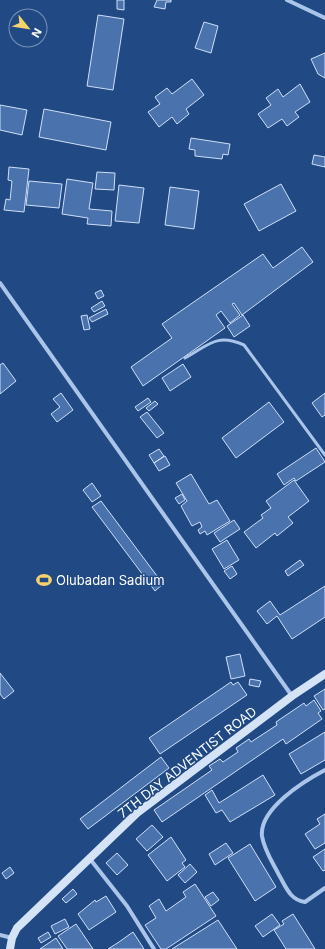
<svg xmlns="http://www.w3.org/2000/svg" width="325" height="949" font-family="Inter,sans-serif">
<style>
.building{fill:#4a73ae;stroke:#cedff7}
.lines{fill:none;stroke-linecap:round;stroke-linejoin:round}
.lane{stroke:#aac5e9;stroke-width:3}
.street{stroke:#aac5e9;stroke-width:4}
.secondary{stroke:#d5e3f7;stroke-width:8}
.labels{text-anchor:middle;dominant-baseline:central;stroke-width:3;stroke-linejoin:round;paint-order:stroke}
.poi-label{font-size:13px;fill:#fff;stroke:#214a85;text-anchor:start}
.street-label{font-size:13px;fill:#fff;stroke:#214a85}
</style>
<rect width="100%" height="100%" fill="#214a85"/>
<path class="building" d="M117 0H124V10L117 9Z
M157 0H171V2H166L165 9 154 7Z
M98 15 124 19 113 90 87 86Z
M204 22 218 26 211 53 195 48Z
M325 53V78L318 74 311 59Z
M192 79 204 95 186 109 189 114 177 124 172 117 159 127 148 112 160 104 155 97 167 88 172 94Z
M300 84 310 102 295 112 299 117 287 126 282 119 268 128 258 114 271 105 266 98 278 89 283 97Z
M0 105 27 110 22 135 0 130Z
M44 109 111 122 106 150 39 137Z
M191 138 230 144 228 155 223 154 222 159 195 156V150L189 149Z
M314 155 325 157V167L312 164Z
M9 167 29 169 24 212 4 210 6 199 10 200 12 181 8 180Z
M97 172 115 173 114 190 95 189Z
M67 179 93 183 89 209 112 211 111 226 87 224 88 218 62 214Z
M29 181 62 184 59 208 26 205Z
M281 184 296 211 259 231 244 204Z
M119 185 144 188 139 223 115 221Z
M170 187 199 191 194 229 165 225Z
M302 247 313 262 242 315 234 303 232 304 240 315 230 323 221 311 216 315 225 328 143 386 131 367 172 338 162 324 263 254 273 268Z
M101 290 104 296 98 299 95 293Z
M102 301 105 306 94 312 91 308Z
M106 309 108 314 92 322 89 318Z
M87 315 90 329 84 330 81 316Z
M243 315 250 326 234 337 227 326Z
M3 363 16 381 0 394V365Z
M183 364 191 377 170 391 162 378Z
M61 393 73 410 57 422 51 414 60 407 53 399Z
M325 393V415L322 417 312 403Z
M148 398 151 402 138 411 135 407Z
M155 401 158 404 149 411 146 408Z
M269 402 284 422 236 458 222 438Z
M147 412 164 433 157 438 140 417Z
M316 448 325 462 296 481 294 478 284 485 277 474Z
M159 449 164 456 154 463 149 455Z
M165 456 170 465 159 471 154 463Z
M191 474 209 504 217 500 230 521 207 535 205 531 200 534 198 530 202 527 200 522 192 526 181 506 187 501 176 483Z
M294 480 309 501 288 517 293 523 277 536 275 533 256 548 244 532 263 518 261 515 271 508 266 501Z
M92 483 101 496 92 502 83 490Z
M182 494 185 500 179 504 175 498Z
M101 501 163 584 155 591 92 507Z
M234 520 240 529 220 542 214 533Z
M227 540 239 560 224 569 212 549Z
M300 560 304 565 288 576 285 571Z
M232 566 237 574 230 579 224 571Z
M325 586V617L292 639 277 616 267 624 257 611 270 601 280 615Z
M240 654 245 676 231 679 226 657Z
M0 673 14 691 4 699 0 694Z
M250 679 261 681 259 687 249 685Z
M231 682 233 685 238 682 247 695 160 754 149 738Z
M325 689V709L323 710 314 696Z
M314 700 321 711 318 713 322 719 286 744 283 739 162 822 154 810 212 770 209 766 220 759 223 762 238 752 236 748 249 739 251 742 277 725 276 722 304 703 306 706Z
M325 732V760L301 774 289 754Z
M161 757 169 768 88 829 80 819Z
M263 775 275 795 230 822 222 810 216 813 205 795 212 790 219 803Z
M325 814V843L315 849 305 834 320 824 317 819Z
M152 825 163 837 147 851 136 839Z
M171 837 186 860 182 863 185 867 167 881 148 855Z
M226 843 233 853 215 865 209 854Z
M250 844 276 887 255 901 228 858Z
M325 849V870L323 871 313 857Z
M117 853 128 865 117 875 106 863Z
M190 864 197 872 185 883 178 875Z
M10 867 14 873 6 879 2 873Z
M195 884 216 916 166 949H161L145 925 156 918 149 906 159 899 166 911 186 897 183 892Z
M73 889 77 894 66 903 62 899Z
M213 892 219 900 211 906 205 897Z
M106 896 116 912 89 930 78 914 95 900 96 902Z
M272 914 280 925 263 937 255 926Z
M293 914 307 936 315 949H286L274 930 284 924 282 921Z
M65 919 69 927 55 934 51 926Z
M218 920 237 949H172Z
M76 924 93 949H67L58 936Z
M48 932 51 937 41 943 38 938Z
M133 932 144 949H108L119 942Z
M56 938 63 949H40Z"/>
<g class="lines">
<path class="lane" d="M185 358C209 345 216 333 244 345L325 455"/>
<path class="street" d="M287 0 325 18
M0 283 292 696
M325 770C304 781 259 809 262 836 264 850 273 863 279 875 286 887 290 900 305 902L325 888
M90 859 127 906 154 949
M0 935 12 938"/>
<path class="secondary" d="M10 949 12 938 17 928 137 813 292 696 325 674"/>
</g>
<defs>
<symbol id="stadium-bare" viewBox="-9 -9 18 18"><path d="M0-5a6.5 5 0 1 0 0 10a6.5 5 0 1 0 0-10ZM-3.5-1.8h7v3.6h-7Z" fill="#f6d26b" stroke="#214a85" stroke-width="2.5" paint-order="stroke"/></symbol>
</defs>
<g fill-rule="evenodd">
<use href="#stadium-bare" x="33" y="569" width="22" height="22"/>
</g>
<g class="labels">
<g class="poi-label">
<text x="56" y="580">Olubadan Sadium</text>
</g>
<g class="street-label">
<text transform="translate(187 762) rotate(-38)">7TH DAY ADVENTIST ROAD</text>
</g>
</g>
<g transform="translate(28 28) rotate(120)"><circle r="19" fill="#214a85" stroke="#7a92b6"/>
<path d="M0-3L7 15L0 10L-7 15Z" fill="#f6d26b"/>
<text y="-6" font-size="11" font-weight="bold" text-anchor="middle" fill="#ffffff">N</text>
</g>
</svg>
